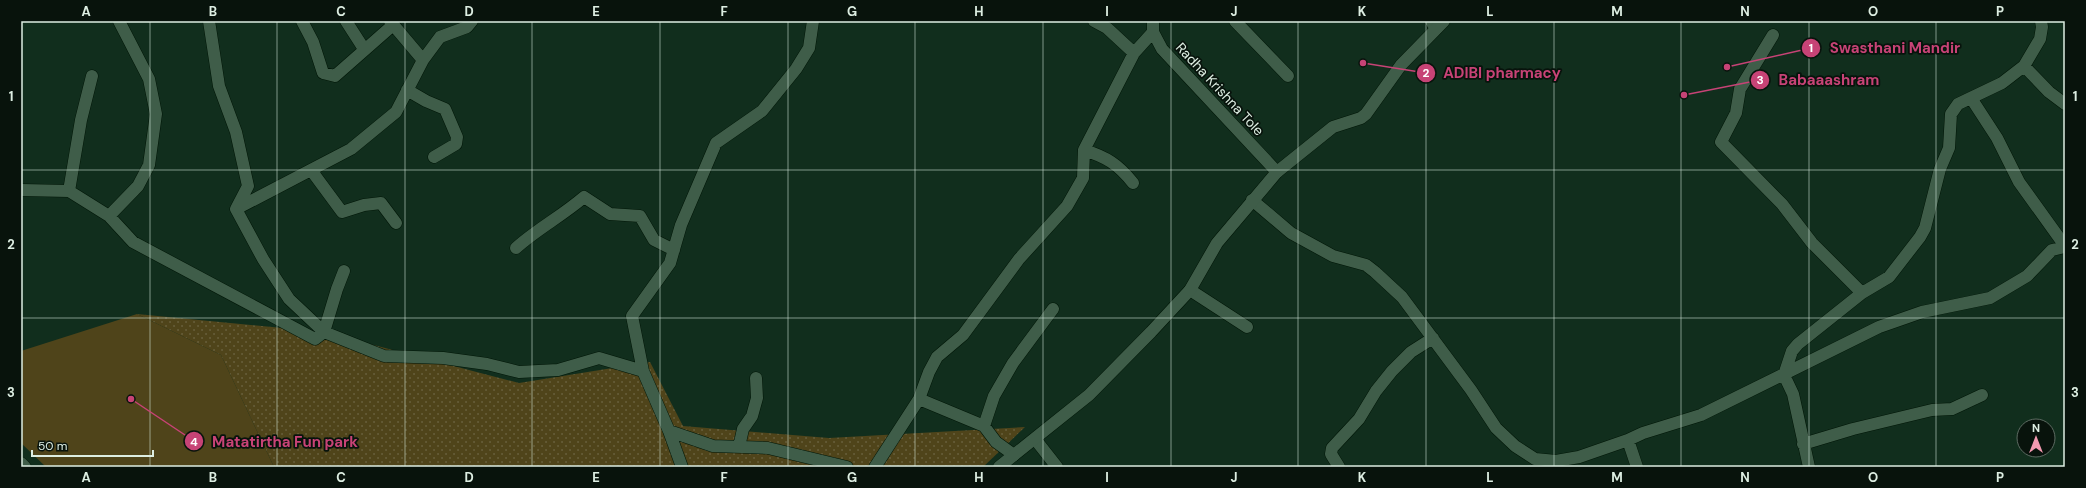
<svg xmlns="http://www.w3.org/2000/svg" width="2086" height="488" font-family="'DM Sans',sans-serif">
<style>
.grass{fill:url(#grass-dots)}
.park{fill:#4f441a}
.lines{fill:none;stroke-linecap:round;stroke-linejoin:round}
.street-casing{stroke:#001607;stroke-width:13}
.secondary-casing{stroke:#001607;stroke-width:13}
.street{stroke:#3f5d49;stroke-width:12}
.secondary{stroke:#3f5d49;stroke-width:12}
.grid{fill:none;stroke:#ddeee2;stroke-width:1;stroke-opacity:0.55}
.labels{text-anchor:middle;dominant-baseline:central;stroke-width:3.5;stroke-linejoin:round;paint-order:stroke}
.street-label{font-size:14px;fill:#ddeee2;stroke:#08130c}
.leader{fill:none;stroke:#c74376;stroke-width:1.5}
.callout-dot{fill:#c74376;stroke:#08130c;stroke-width:1.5}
.mark-label{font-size:12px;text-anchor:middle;font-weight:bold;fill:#fff}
.callout-label{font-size:15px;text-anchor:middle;font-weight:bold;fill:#c74376;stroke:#08130c;stroke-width:3.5;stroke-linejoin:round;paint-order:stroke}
.neatline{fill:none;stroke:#ddeee2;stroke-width:1.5}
.grid-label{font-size:13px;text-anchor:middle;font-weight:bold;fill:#ddeee2}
</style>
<defs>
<pattern id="grass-dots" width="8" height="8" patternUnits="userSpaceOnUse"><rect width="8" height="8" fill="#4f441a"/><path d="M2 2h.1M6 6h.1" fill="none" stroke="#685f3b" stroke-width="1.8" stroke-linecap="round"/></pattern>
</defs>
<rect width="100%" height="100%" fill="#112e1d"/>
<path class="grass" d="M137 314 324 332 519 383 650 362 683 426 829 438 1025 427 983 467H274L221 355Z"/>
<path class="park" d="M137 314 221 355 274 467H46L21 443V351Z"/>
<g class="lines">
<defs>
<path id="street" d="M209 21 219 86 236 132 248 186 236 209 263 259 289 299 324 332 384 356 443 358 487 364 519 372 558 370 599 358 643 371
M302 21 313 42 323 73 335 76 393 25
M346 21 364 49
M390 21 423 60
M813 21 809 48 796 69 762 111 716 143 681 225 670 263 632 316 643 371 669 431 713 446 768 448 847 467
M1094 21 1107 28 1134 53
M1153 21V32L1162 49 1277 172
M1235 21 1288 76
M1431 21 1436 29
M1773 35 1740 89 1736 113 1721 142 1782 204 1812 243 1862 293
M2024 66 2049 92 2065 104
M407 90 426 101 445 109 457 137 456 144 434 157
M1971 98 1997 138 2019 182 2065 246
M1084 150C1106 157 1118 164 1133 183
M311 170 342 212 364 205 381 203 396 223
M21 190 69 191 109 216 133 242 315 339 324 332 337 289 344 271
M69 191 81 120 92 76
M1252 200 1291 233 1333 256 1366 265 1375 272 1402 297 1471 390 1496 428 1515 446 1535 459 1556 461 1579 457 1628 440 1637 467
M236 209 351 149 396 112 423 60 440 37 467 27 472 21
M109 216 138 186 149 165 156 114 149 79 119 21
M516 248C537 229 562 216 584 197L610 214 640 216 654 240 674 250
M1190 290 1247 327
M919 399 929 372 937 357 963 335 1019 259 1067 206 1083 178 1084 150 1134 53 1153 32
M984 426 994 396 1013 363 1053 309
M669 431 682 467
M1035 439 1057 467
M1628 440 1643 433 1701 415 1879 327 1922 312 1990 298 2027 276 2052 250 2065 247
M1803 444 1853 429 1932 410 1952 409 1982 395
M739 447 743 429 752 416 757 398 756 378
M21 463 25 467
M875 467 919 399 984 426 996 442 1014 455
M1339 467 1331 454 1332 448 1359 419 1376 391 1392 371 1411 352 1433 338
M1809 467 1793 394 1784 375 1792 351 1798 344 1862 293 1889 277 1920 237 1925 228 1940 169 1949 148 1951 114 1958 104 2002 83 2024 66 2040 39 2042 27 2041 21"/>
<path id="secondary" d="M999 467 1089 395 1151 332 1190 290 1217 243 1277 172 1333 127 1361 118 1366 114 1401 65 1444 21"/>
</defs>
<use href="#street" class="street-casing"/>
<use href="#secondary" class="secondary-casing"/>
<use href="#street" class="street"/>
<use href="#secondary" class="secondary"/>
</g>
<path class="grid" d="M150 21V467M277 21V467M405 21V467M532 21V467M660 21V467M788 21V467M915 21V467M1043 21V467M1171 21V467M1298 21V467M1426 21V467M1554 21V467M1681 21V467M1809 21V467M1936 21V467M21 170H2065M21 318H2065"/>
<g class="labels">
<g class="street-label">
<text transform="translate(1220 89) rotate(47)">Radha Krishna Tole</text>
</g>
</g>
<path class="leader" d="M1727 67L1811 48M1363 63L1426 73M1684 95L1760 80M131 399L194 441"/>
<g class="callout-dot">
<circle cx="1727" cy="67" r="4"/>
<circle cx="1363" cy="63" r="4"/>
<circle cx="1684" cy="95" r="4"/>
<circle cx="131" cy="399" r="4"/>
<circle cx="1811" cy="48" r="10"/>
<circle cx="1426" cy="73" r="10"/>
<circle cx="1760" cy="80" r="10"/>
<circle cx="194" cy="441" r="10"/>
</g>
<g class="mark-label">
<text x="1811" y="52">1</text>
<text x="1426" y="77">2</text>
<text x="1760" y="84">3</text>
<text x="194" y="446">4</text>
</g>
<g class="callout-label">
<text x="1895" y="53">Swasthani Mandir</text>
<text x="1502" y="78">ADIBI pharmacy</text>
<text x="1829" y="85">Babaaashram</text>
<text x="285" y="447">Matatirtha Fun park</text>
</g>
<rect width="2086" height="488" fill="none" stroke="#08130c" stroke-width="44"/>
<g transform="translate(2036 438)"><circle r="19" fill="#08130c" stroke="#5d6b62"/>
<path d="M0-3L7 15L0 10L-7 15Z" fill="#f29ab0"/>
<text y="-6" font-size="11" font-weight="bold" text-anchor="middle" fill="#ddeee2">N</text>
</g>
<path d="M32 450v6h121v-6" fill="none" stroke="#ddeee2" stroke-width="2"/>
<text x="38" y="450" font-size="12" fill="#ddeee2" stroke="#08130c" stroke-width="3" paint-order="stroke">50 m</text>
<rect x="22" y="22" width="2042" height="444" class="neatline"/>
<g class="grid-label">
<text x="86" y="16">A</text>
<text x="213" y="16">B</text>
<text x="341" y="16">C</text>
<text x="469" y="16">D</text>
<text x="596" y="16">E</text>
<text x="724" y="16">F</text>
<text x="852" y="16">G</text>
<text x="979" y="16">H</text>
<text x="1107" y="16">I</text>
<text x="1234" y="16">J</text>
<text x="1362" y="16">K</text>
<text x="1490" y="16">L</text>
<text x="1617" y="16">M</text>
<text x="1745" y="16">N</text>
<text x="1873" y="16">O</text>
<text x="2000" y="16">P</text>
<text x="11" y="101">1</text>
<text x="2075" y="101">1</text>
<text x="11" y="249">2</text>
<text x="2075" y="249">2</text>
<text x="11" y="397">3</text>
<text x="2075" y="397">3</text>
<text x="86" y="482">A</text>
<text x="213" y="482">B</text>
<text x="341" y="482">C</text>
<text x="469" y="482">D</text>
<text x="596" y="482">E</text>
<text x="724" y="482">F</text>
<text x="852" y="482">G</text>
<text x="979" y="482">H</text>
<text x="1107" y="482">I</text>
<text x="1234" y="482">J</text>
<text x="1362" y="482">K</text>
<text x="1490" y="482">L</text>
<text x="1617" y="482">M</text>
<text x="1745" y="482">N</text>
<text x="1873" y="482">O</text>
<text x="2000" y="482">P</text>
</g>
</svg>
